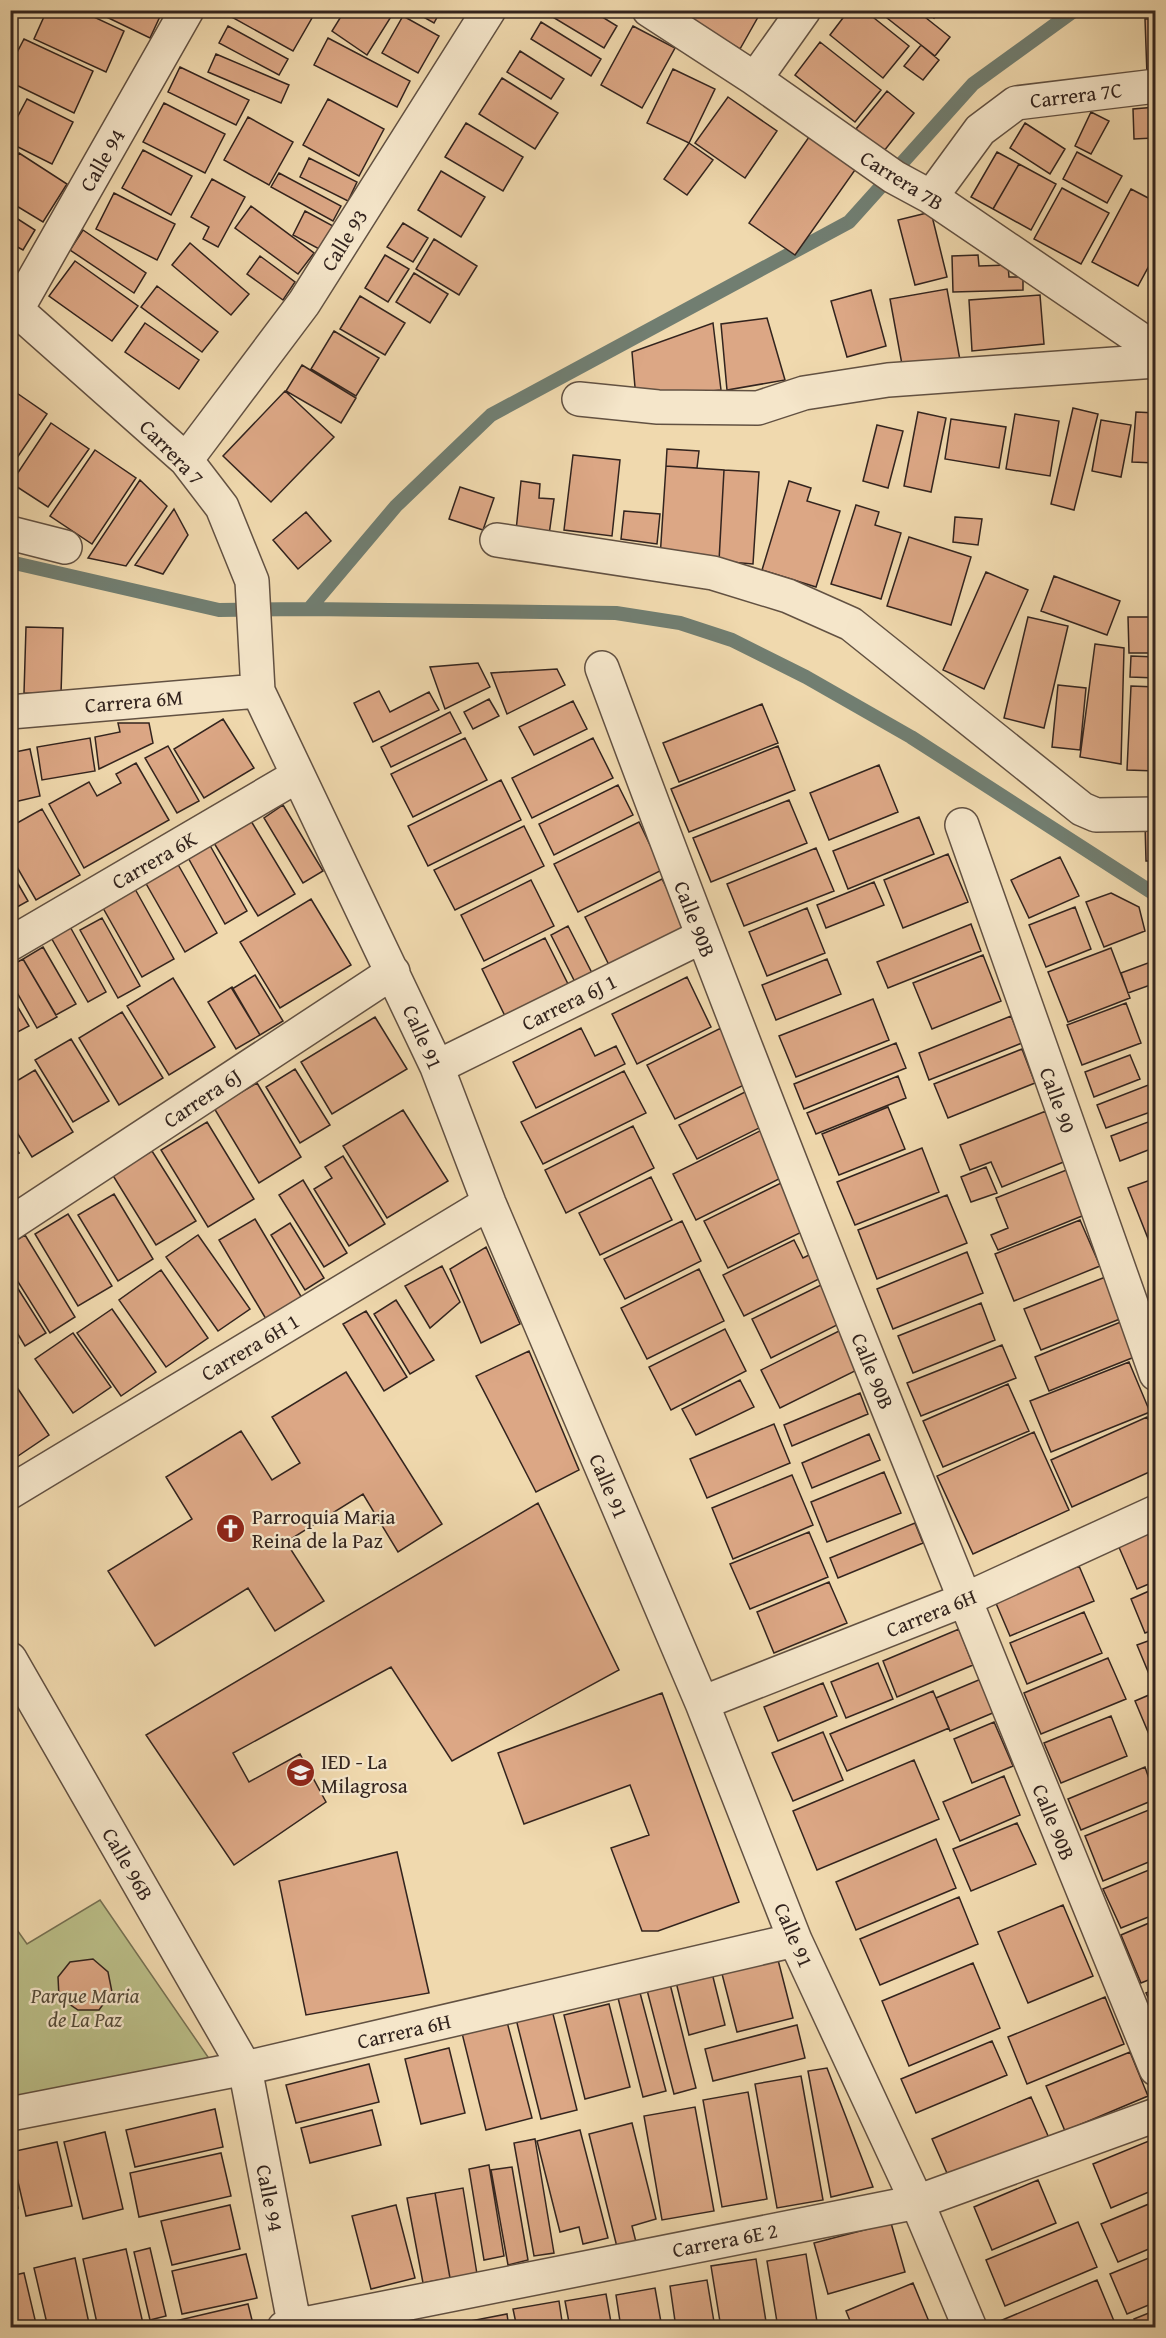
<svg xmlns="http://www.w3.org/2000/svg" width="1166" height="2338" font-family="'Gentium Book Plus',serif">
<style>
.green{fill:#bbbf89;stroke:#777254;stroke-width:1.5}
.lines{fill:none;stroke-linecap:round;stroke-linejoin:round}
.stream{stroke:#717e71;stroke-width:14}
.building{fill:#dca785;stroke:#33241e;stroke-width:1.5}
.minor-casing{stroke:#625142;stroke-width:36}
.minor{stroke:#f5e6ca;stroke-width:33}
.labels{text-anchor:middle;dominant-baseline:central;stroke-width:4.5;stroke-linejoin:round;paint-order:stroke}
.street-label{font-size:21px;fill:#33241e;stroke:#f5e6ca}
.poi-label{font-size:21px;fill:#33241e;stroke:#f5e6ca;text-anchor:start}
.park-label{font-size:21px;font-style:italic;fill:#554b39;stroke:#f5e6ca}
</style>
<rect width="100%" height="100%" fill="#f0d9ae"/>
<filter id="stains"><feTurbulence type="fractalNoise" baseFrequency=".00333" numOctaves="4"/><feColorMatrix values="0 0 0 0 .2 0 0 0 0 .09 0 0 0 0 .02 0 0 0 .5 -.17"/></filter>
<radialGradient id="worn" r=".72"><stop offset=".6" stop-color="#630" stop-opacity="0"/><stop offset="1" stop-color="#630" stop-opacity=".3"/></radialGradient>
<path class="green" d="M100 1900 210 2060 11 2097 10 1920 27 1944Z"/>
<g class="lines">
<path class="stream" d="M10 562 219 610 309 609 616 613 680 623 732 640 806 677 911 737 1156 895
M309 609 396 506 491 415 849 222 973 84 1075 10"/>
</g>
<path class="building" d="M47 10H79L124 31 106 72 34 39Z
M92 10H163L150 38Z
M231 10H314L316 11 293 51 228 15Z
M345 10 394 12 367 55 332 31Z
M411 10H441L434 23Z
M541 10H591L617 26 604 48Z
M674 10H762L740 49Z
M849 10H864L909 46 883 78 830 35Z
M877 10H916L950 37 935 56Z
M925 10H939L934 18Z
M403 16 439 36 418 73 382 53Z
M1145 19H1156V75H1147Z
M541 22 601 59 591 76 531 39Z
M228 26 288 59 279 75 219 43Z
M633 26 675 48 642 108 601 85Z
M328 38 410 81 397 107 314 65Z
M24 39 93 71 74 113 10 82V66Z
M820 42 881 90 855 122 795 75Z
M921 45 939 60 923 80 904 66Z
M520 51 564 79 551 99 507 72Z
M216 54 289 85 281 103 208 72Z
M180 67 249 100 236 125 168 92Z
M673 69 715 89 689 143 647 123Z
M502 78 558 113 535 149 479 114Z
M887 91 914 113 884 151 856 129Z
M728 97 777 131 745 178 695 143Z
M27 99 73 122 52 164 10 143V131Z
M328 99 384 129 359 176 303 145Z
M164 103 225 134 205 173 143 142Z
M1156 107V173H1155L1153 138 1134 139 1133 109Z
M1091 112 1109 121 1091 154 1075 146Z
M248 117 293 142 269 185 224 160Z
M466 123 523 157 503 191 445 157Z
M1025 123 1065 149 1050 174 1010 148Z
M809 137 855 170 795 255 749 223Z
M689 143 713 160 687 195 664 179Z
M143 150 192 176 171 215 122 188Z
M997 152 1019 164 993 209 971 197Z
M1077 152 1122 176 1107 203 1063 179Z
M19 153 67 184 43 222 10 202V166Z
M309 158 357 182 348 201 300 177Z
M1019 164 1056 184 1031 230 993 209Z
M441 171 485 197 461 237 418 210Z
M279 173 341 206 333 221 271 187Z
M212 179 245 197 218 247 203 239 209 227 191 217Z
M1062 188 1109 213 1081 264 1034 239Z
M1131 189 1156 202V253L1138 286 1092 262Z
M114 193 175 224 157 260 96 229Z
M251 206 314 253 298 274 235 228Z
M305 211 333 226 321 250 293 235Z
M931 212 947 277 915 285 898 220Z
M10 214 35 230 23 250 10 243Z
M403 223 428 238 413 262 387 247Z
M83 230 146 273 134 293 70 250Z
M434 239 477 266 459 295 416 269Z
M190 243 249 294 231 315 172 265Z
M385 255 409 269 388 302 365 288Z
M978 255 979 266 1008 265 1009 277H1023V290L953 292 952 256Z
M260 256 295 282 283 300 247 274Z
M75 261 138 306 112 341 49 296Z
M414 273 448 294 430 323 396 302Z
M157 286 218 332 202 352 141 307Z
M947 289 960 360 903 370 890 299Z
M871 290 886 346 847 357 831 301Z
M1040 295 1044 344 972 351 969 300Z
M360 296 405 323 385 355 340 329Z
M767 318 785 380 727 390 721 324Z
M145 323 199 360 179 389 125 352Z
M713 323 721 390 636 399 632 352Z
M334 331 379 358 356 396 311 369Z
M302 365 356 398 341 423 286 391Z
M11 389 47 414 10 468V390Z
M285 391 334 437 271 502 223 456Z
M1073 408 1098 414 1074 510 1051 504Z
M918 412 946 418 931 492 904 486Z
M1136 412 1156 413V463L1132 462Z
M1015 414 1059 421 1050 476 1006 469Z
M951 419 1006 427 999 468 945 459Z
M1101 420 1131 425 1121 477 1092 471Z
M51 423 89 449 48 507 11 483Z
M877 425 903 431 888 488 863 481Z
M667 449 699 451 697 468 666 466Z
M95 450 136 478 92 544 50 516Z
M573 455 620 460 612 536 564 530Z
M666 466 724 470 719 561 660 558Z
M724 470 759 472 753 564 719 561Z
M140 480 167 506 126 566 88 558Z
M521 481 540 484 539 498 554 499 549 535 516 531Z
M789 481 811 488 807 501 840 511 816 587 762 570Z
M460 487 494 498 483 530 449 519Z
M856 505 879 512 875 525 901 533 881 599 831 584Z
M174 509 188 535 163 574 135 565Z
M624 511 660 514 657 544 621 539Z
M306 512 331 541 298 569 273 540Z
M955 517 982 519 978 545 953 542Z
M909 537 971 557 951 625 887 606Z
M986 572 1028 590 984 689 943 670Z
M1054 576 1120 601 1107 635 1041 611Z
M10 612H16L17 689H10Z
M1028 617 1068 626 1044 728 1004 718Z
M1128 617H1156V653H1129Z
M26 627 63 628 61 694 24 693Z
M1095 644 1124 648 1121 764 1080 757Z
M1131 656 1156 657V678L1130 677Z
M478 663 490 687 445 709 430 667Z
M557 669 565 685 507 714 491 673Z
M1058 685 1086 688 1080 750 1052 747Z
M1131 686 1156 687V771L1127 770Z
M379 691 390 712 429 692 439 710 373 742 354 703Z
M489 699 499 716 473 729 464 712Z
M573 701 587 729 534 755 519 727Z
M762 704 778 743 679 782 663 743Z
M450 712 461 733 391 767 381 747Z
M223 719 254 768 204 798 174 749Z
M118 723H149L153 743 99 769 95 737 120 732Z
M90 738 95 771 42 780 37 747Z
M465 738 487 780 413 817 391 774Z
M593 738 613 778 532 818 512 778Z
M168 746 199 801 177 813 145 758Z
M778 746 795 790 689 832 671 789Z
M30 749 40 796 10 803V753Z
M136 763 169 820 84 868 49 804 89 782 97 796 121 783 116 774Z
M879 765 898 812 829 840 810 793Z
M501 780 521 820 428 866 408 826Z
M618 785 633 815 554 855 539 824Z
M789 800 807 843 711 882 693 838Z
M283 805 323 871 303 883 264 818Z
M42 809 80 875 36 900 10 855V827Z
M919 817 934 854 848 889 833 851Z
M251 821 295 894 258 916 214 843Z
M639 822 662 870 578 912 554 864Z
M1145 823H1156V861H1146Z
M524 826 544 866 455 910 434 870Z
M208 842 247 911 225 924 186 854Z
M816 848 834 891 744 926 727 884Z
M172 854 217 933 185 952 140 873Z
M948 854 968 902 903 928 884 880Z
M1060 857 1079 896 1029 918 1011 880Z
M10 870 28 901 10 911Z
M662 879 686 926 609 965 585 917Z
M531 880 554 926 484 961 461 915Z
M874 882 884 905 826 928 817 905Z
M135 889 174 959 142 977 103 908Z
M1111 893 1139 907 1145 931 1104 947 1086 902Z
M311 899 351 965 280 1008 240 942Z
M1075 907 1091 949 1046 967 1029 925Z
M807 908 825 953 767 976 749 932Z
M102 918 140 986 118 998 80 930Z
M68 923 106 992 88 1002 49 934Z
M971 924 981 951 888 988 877 962Z
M568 926 593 975 576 984 551 935Z
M545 938 569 986 506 1018 482 969Z
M43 947 76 1004 56 1015 23 959Z
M1111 948 1130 998 1068 1022 1048 972Z
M983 955 1001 1001 932 1029 913 983Z
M23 959 57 1017 37 1028 10 980V966Z
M827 959 841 994 776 1020 762 985Z
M1156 960V983L1128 993 1121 973Z
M255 975 283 1021 260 1035 232 989Z
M687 977 711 1027 637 1064 612 1014Z
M173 978 215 1047 169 1075 127 1006Z
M232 987 260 1035 236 1049 208 1002Z
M10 994 29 1026 10 1036Z
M873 999 889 1040 796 1077 779 1036Z
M1126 1003 1141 1043 1082 1065 1067 1025Z
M122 1012 163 1078 119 1105 79 1038Z
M1011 1016 1022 1043 929 1080 919 1053Z
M375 1017 407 1069 332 1114 301 1062Z
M581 1028 595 1056 616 1046 625 1064 536 1108 513 1062Z
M721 1028 748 1083 675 1119 647 1065Z
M71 1039 109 1101 73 1122 35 1060Z
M896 1043 906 1068 804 1109 794 1084Z
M1022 1049 1035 1083 948 1118 934 1084Z
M1130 1055 1140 1079 1094 1097 1085 1072Z
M295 1069 330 1125 300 1143 266 1087Z
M35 1070 73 1132 32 1157 10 1121V1085Z
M624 1071 646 1113 543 1164 521 1122Z
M898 1076 906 1098 816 1134 807 1113Z
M1156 1082V1110L1106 1128 1097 1105Z
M257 1083 301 1157 259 1183 214 1108Z
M749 1090 767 1124 697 1159 679 1125Z
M888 1107 905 1149 839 1175 822 1134Z
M403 1110 448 1181 387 1218 343 1146Z
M1046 1111 1066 1161 1002 1187 991 1162 970 1170 960 1145Z
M1156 1119V1147L1120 1161 1111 1136Z
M207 1122 254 1199 208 1227 161 1150Z
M633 1126 654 1168 566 1213 545 1170Z
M764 1129 787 1175 696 1220 673 1174Z
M10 1140 19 1153 10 1158Z
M922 1148 939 1192 855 1225 837 1182Z
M152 1151 196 1221 156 1245 112 1174Z
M343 1156 385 1224 349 1246 314 1189 332 1178 325 1167Z
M986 1167 997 1193 971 1202 961 1177Z
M1069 1169 1087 1214 998 1250 991 1235 1008 1228 996 1198Z
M651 1177 672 1220 600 1255 579 1213Z
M1156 1178V1239L1149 1241 1128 1188Z
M303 1180 347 1253 324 1267 279 1195Z
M785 1181 808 1229 728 1268 704 1221Z
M114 1194 153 1259 118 1281 78 1215Z
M947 1195 967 1243 877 1279 858 1230Z
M68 1214 112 1286 78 1306 35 1234Z
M255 1219 302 1298 266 1319 219 1240Z
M1080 1220 1100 1266 1014 1301 995 1254Z
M682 1221 701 1261 625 1299 604 1259Z
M290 1223 324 1278 305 1290 271 1235Z
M25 1235 75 1317 50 1333 10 1269V1244Z
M198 1235 250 1309 218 1331 166 1257Z
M794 1240 803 1258 811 1254 823 1277 744 1316 723 1275Z
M486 1247 520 1324 481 1343 450 1269Z
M967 1252 983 1293 893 1329 877 1289Z
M442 1266 460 1302 430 1328 405 1286Z
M699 1269 724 1321 647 1359 621 1308Z
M161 1270 208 1338 166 1367 119 1300Z
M10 1276 46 1333 25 1346 10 1321Z
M1108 1276 1125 1317 1041 1350 1024 1309Z
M823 1284 841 1323 771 1358 752 1319Z
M396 1300 434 1360 410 1374 374 1314Z
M981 1303 995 1340 913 1373 898 1336Z
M112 1309 156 1372 121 1396 77 1333Z
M366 1311 407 1377 384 1391 343 1324Z
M1128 1319 1142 1354 1049 1391 1035 1357Z
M725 1329 746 1371 671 1410 649 1367Z
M10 1330 18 1343 10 1347Z
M841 1330 861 1368 780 1408 761 1370Z
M73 1333 111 1387 73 1413 35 1359Z
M1002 1345 1016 1378 921 1416 907 1383Z
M529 1351 579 1470 536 1492 476 1376Z
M1129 1362 1150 1412 1051 1452 1030 1401Z
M346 1372 442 1524 398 1552 363 1494 286 1542 324 1601 275 1631 248 1588 155 1646 108 1571 192 1519 166 1477 241 1431 272 1480 300 1463 272 1417Z
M10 1377 49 1435 15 1458 10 1451Z
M740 1380 754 1407 696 1435 682 1409Z
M1008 1384 1029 1431 943 1467 923 1421Z
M860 1393 868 1414 792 1446 784 1425Z
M1147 1417 1156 1436V1469L1072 1507 1051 1460Z
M774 1424 790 1463 707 1498 690 1459Z
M1034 1432 1069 1510 973 1554 937 1476Z
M869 1434 880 1460 812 1488 802 1463Z
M884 1472 901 1513 827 1542 811 1502Z
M792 1475 813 1525 733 1559 712 1508Z
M538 1503 619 1670 452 1761 391 1667 233 1753 249 1782 300 1754 326 1802 234 1865 146 1735Z
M915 1523 923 1543 838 1578 830 1558Z
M1156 1529V1581L1137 1589 1118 1545Z
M809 1532 828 1577 750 1609 730 1564Z
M1079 1566 1094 1601 1010 1636 995 1601Z
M829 1582 847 1623 774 1653 757 1612Z
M1156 1588V1629L1145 1633 1131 1599Z
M1084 1612 1102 1653 1027 1684 1010 1643Z
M959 1629 973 1665 897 1697 883 1661Z
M1156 1638V1685L1154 1686 1137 1645Z
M1108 1658 1126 1699 1041 1734 1024 1693Z
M878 1663 893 1699 846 1718 831 1682Z
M981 1679 995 1712 950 1731 936 1698Z
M823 1683 837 1716 778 1741 764 1707Z
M933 1691 949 1728 847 1771 830 1734Z
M1156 1692V1737L1151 1739 1135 1701Z
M662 1693 739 1902 658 1931H642L611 1848 649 1835 630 1785 524 1824 498 1753Z
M1111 1716 1127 1756 1061 1783 1044 1743Z
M994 1722 1013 1766 972 1783 954 1739Z
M823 1732 843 1780 793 1801 772 1753Z
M914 1760 939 1819 817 1870 793 1811Z
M1145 1767 1156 1799 1081 1830 1068 1799Z
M1004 1776 1020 1815 960 1841 943 1802Z
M1156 1807V1859L1103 1881 1085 1836Z
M1017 1823 1036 1864 971 1891 953 1849Z
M936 1839 956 1888 856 1930 836 1882Z
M397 1852 429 1993 306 2015 279 1881Z
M1156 1867V1914L1121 1928 1103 1889Z
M959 1897 978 1944 880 1985 860 1939Z
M1063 1905 1093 1976 1028 2003 998 1932Z
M1156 1920V1977L1141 1983 1121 1935Z
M777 1956 793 2018 737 2032 721 1970Z
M93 1959 108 1972 112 1992 99 2010H78L59 1997 58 1977 70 1962Z
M973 1963 1000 2028 909 2066 882 2001Z
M712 1973 725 2025 689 2035 676 1982Z
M670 1984 696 2088 674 2094 647 1990Z
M639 1989 666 2091 643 2097 617 1994Z
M1156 1989V2014L1146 1993Z
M1105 1997 1124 2044 1027 2084 1008 2037Z
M609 2004 630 2087 585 2099 564 2015Z
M551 2006 577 2110 541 2119 515 2015Z
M506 2018 532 2118 486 2130 461 2029Z
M797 2025 805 2058 713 2081 705 2049Z
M992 2041 1007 2075 916 2113 901 2079Z
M449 2048 465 2113 421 2124 405 2059Z
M1130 2052 1148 2096 1065 2131 1046 2086Z
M369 2064 379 2102 296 2123 286 2085Z
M827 2068 873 2187 831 2197 808 2071Z
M801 2076 823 2200 777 2208 755 2084Z
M748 2092 767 2199 722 2207 703 2100Z
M1031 2097 1049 2138 950 2180 932 2139Z
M695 2107 714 2211 662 2220 644 2116Z
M215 2109 223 2147 135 2167 126 2130Z
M372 2110 381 2145 310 2163 301 2128Z
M632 2123 656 2219 632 2226 636 2242 617 2247 589 2134Z
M580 2130 608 2238 583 2244 579 2227 560 2232 537 2141Z
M105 2132 123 2209 83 2219 64 2142Z
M1156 2138V2189L1111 2208 1093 2164Z
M535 2139 554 2253 534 2256 514 2143Z
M57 2142 72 2206 26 2216 11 2152Z
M221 2153 231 2196 139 2217 130 2173Z
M489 2165 504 2256 484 2260 469 2169Z
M512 2167 528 2260 508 2265 491 2170Z
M10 2176 18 2208 10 2209Z
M1038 2180 1056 2223 992 2250 974 2207Z
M463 2188 477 2274 450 2278 435 2193Z
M435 2193 450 2278 423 2283 407 2198Z
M1156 2201V2246L1118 2262 1101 2224Z
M230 2205 240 2249 172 2265 161 2221Z
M396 2205 415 2278 371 2289 352 2216Z
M1078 2222 1097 2267 1005 2306 986 2260Z
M891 2223 905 2272 828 2294 814 2243Z
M150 2248 166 2316 150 2320 134 2252Z
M126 2249 144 2328H98L83 2259Z
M246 2254 257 2298 182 2314 172 2271Z
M806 2254 818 2328H778L767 2261Z
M1156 2255V2302L1127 2314 1110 2274Z
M75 2258 90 2328H48L34 2268Z
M756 2259 767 2328H721L711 2266Z
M24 2273 37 2328H10V2276Z
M707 2280 715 2328H676L670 2286Z
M1097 2280 1114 2321 1097 2328H1003L1000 2321Z
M913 2283 930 2324 921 2328H853L846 2311Z
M655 2288 662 2328H621L616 2295Z
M606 2294 612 2328H570L565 2301Z
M559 2301 563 2328H517L513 2309Z
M248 2304 254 2328H158V2325Z
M1156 2310V2328H1138L1134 2319Z
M507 2314 509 2328H466L465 2322Z"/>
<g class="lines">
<defs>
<path id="minor" d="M649 10 755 79 894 177 931 197 1156 350
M755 79 804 10
M931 197 980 130 1016 103 1156 86
M10 304 186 460 222 507 252 581 258 691 437 1067 489 1203 702 1703 795 1940 917 2202 970 2328
M17 309 187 10
M579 399 658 407 758 408 804 393 888 380 1156 361
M186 460 304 303 489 10
M10 533 65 547
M497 540 713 573 788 596 851 624 1082 809 1096 815 1156 814
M602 668C776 1139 966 1604 1156 2069
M10 712 258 691
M962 825 1156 1374
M10 944 297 776
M437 1067 701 937
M10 1224 393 972
M10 1492 489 1203
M10 1659 245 2068 295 2328
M702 1703 964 1600 1156 1512
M10 2114 245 2068 795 1940
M284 2328 917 2202 1156 2115"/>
</defs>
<use href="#minor" class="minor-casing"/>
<use href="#minor" class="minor"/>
</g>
<defs>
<symbol id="church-disc" viewBox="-11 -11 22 22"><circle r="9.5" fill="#8f2418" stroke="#f5e6ca"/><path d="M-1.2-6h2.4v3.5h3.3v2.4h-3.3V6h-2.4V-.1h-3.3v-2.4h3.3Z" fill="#fff"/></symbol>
<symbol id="school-disc" viewBox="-11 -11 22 22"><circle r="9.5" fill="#8f2418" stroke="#f5e6ca"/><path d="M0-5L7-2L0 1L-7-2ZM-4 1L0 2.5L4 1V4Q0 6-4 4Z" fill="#fff"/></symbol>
</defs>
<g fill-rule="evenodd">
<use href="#church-disc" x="214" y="1512" width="33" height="33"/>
<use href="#school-disc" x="284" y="1756" width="33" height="33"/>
</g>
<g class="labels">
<g class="street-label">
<text transform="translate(1076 95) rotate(-7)">Carrera 7C</text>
<text transform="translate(102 160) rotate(-60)">Calle 94</text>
<text transform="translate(902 180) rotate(32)">Carrera 7B</text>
<text transform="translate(344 240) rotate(-58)">Calle 93</text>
<text transform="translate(172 452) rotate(46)">Carrera 7</text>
<text transform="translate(134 701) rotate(-5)">Carrera 6M</text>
<text transform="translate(154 860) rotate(-30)">Carrera 6K</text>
<text transform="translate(695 919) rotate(69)">Calle 90B</text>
<text transform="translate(569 1002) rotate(-26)">Carrera 6J 1</text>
<text transform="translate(423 1037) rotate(66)">Calle 91</text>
<text transform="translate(202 1098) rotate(-34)">Carrera 6J</text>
<text transform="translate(1058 1100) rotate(70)">Calle 90</text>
<text transform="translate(250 1347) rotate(-31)">Carrera 6H 1</text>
<text transform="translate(873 1371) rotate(68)">Calle 90B</text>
<text transform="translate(609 1486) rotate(67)">Calle 91</text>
<text transform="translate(931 1613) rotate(-22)">Carrera 6H</text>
<text transform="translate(1054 1822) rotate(68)">Calle 90B</text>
<text transform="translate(128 1864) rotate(60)">Calle 96B</text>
<text transform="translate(794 1935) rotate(67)">Calle 91</text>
<text transform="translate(404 2031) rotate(-13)">Carrera 6H</text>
<text transform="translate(270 2198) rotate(79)">Calle 94</text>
<text transform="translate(725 2240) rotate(-11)">Carrera 6E 2</text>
</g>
<g class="poi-label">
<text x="252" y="1516">Parroquia Maria<tspan x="252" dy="24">Reina de la Paz</tspan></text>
<text x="321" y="1761">IED - La<tspan x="321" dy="24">Milagrosa</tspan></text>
</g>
<g class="park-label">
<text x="85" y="1995">Parque Maria<tspan x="85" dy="24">de La Paz</tspan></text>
</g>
</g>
<rect width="1166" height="2338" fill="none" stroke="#f0d9ae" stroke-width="36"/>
<rect x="12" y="12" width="1142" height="2314" fill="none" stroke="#33241e" stroke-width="3"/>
<rect x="18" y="18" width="1130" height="2302" fill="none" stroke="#33241e" stroke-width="1.5"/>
<rect width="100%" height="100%" filter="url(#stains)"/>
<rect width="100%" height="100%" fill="url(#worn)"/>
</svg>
